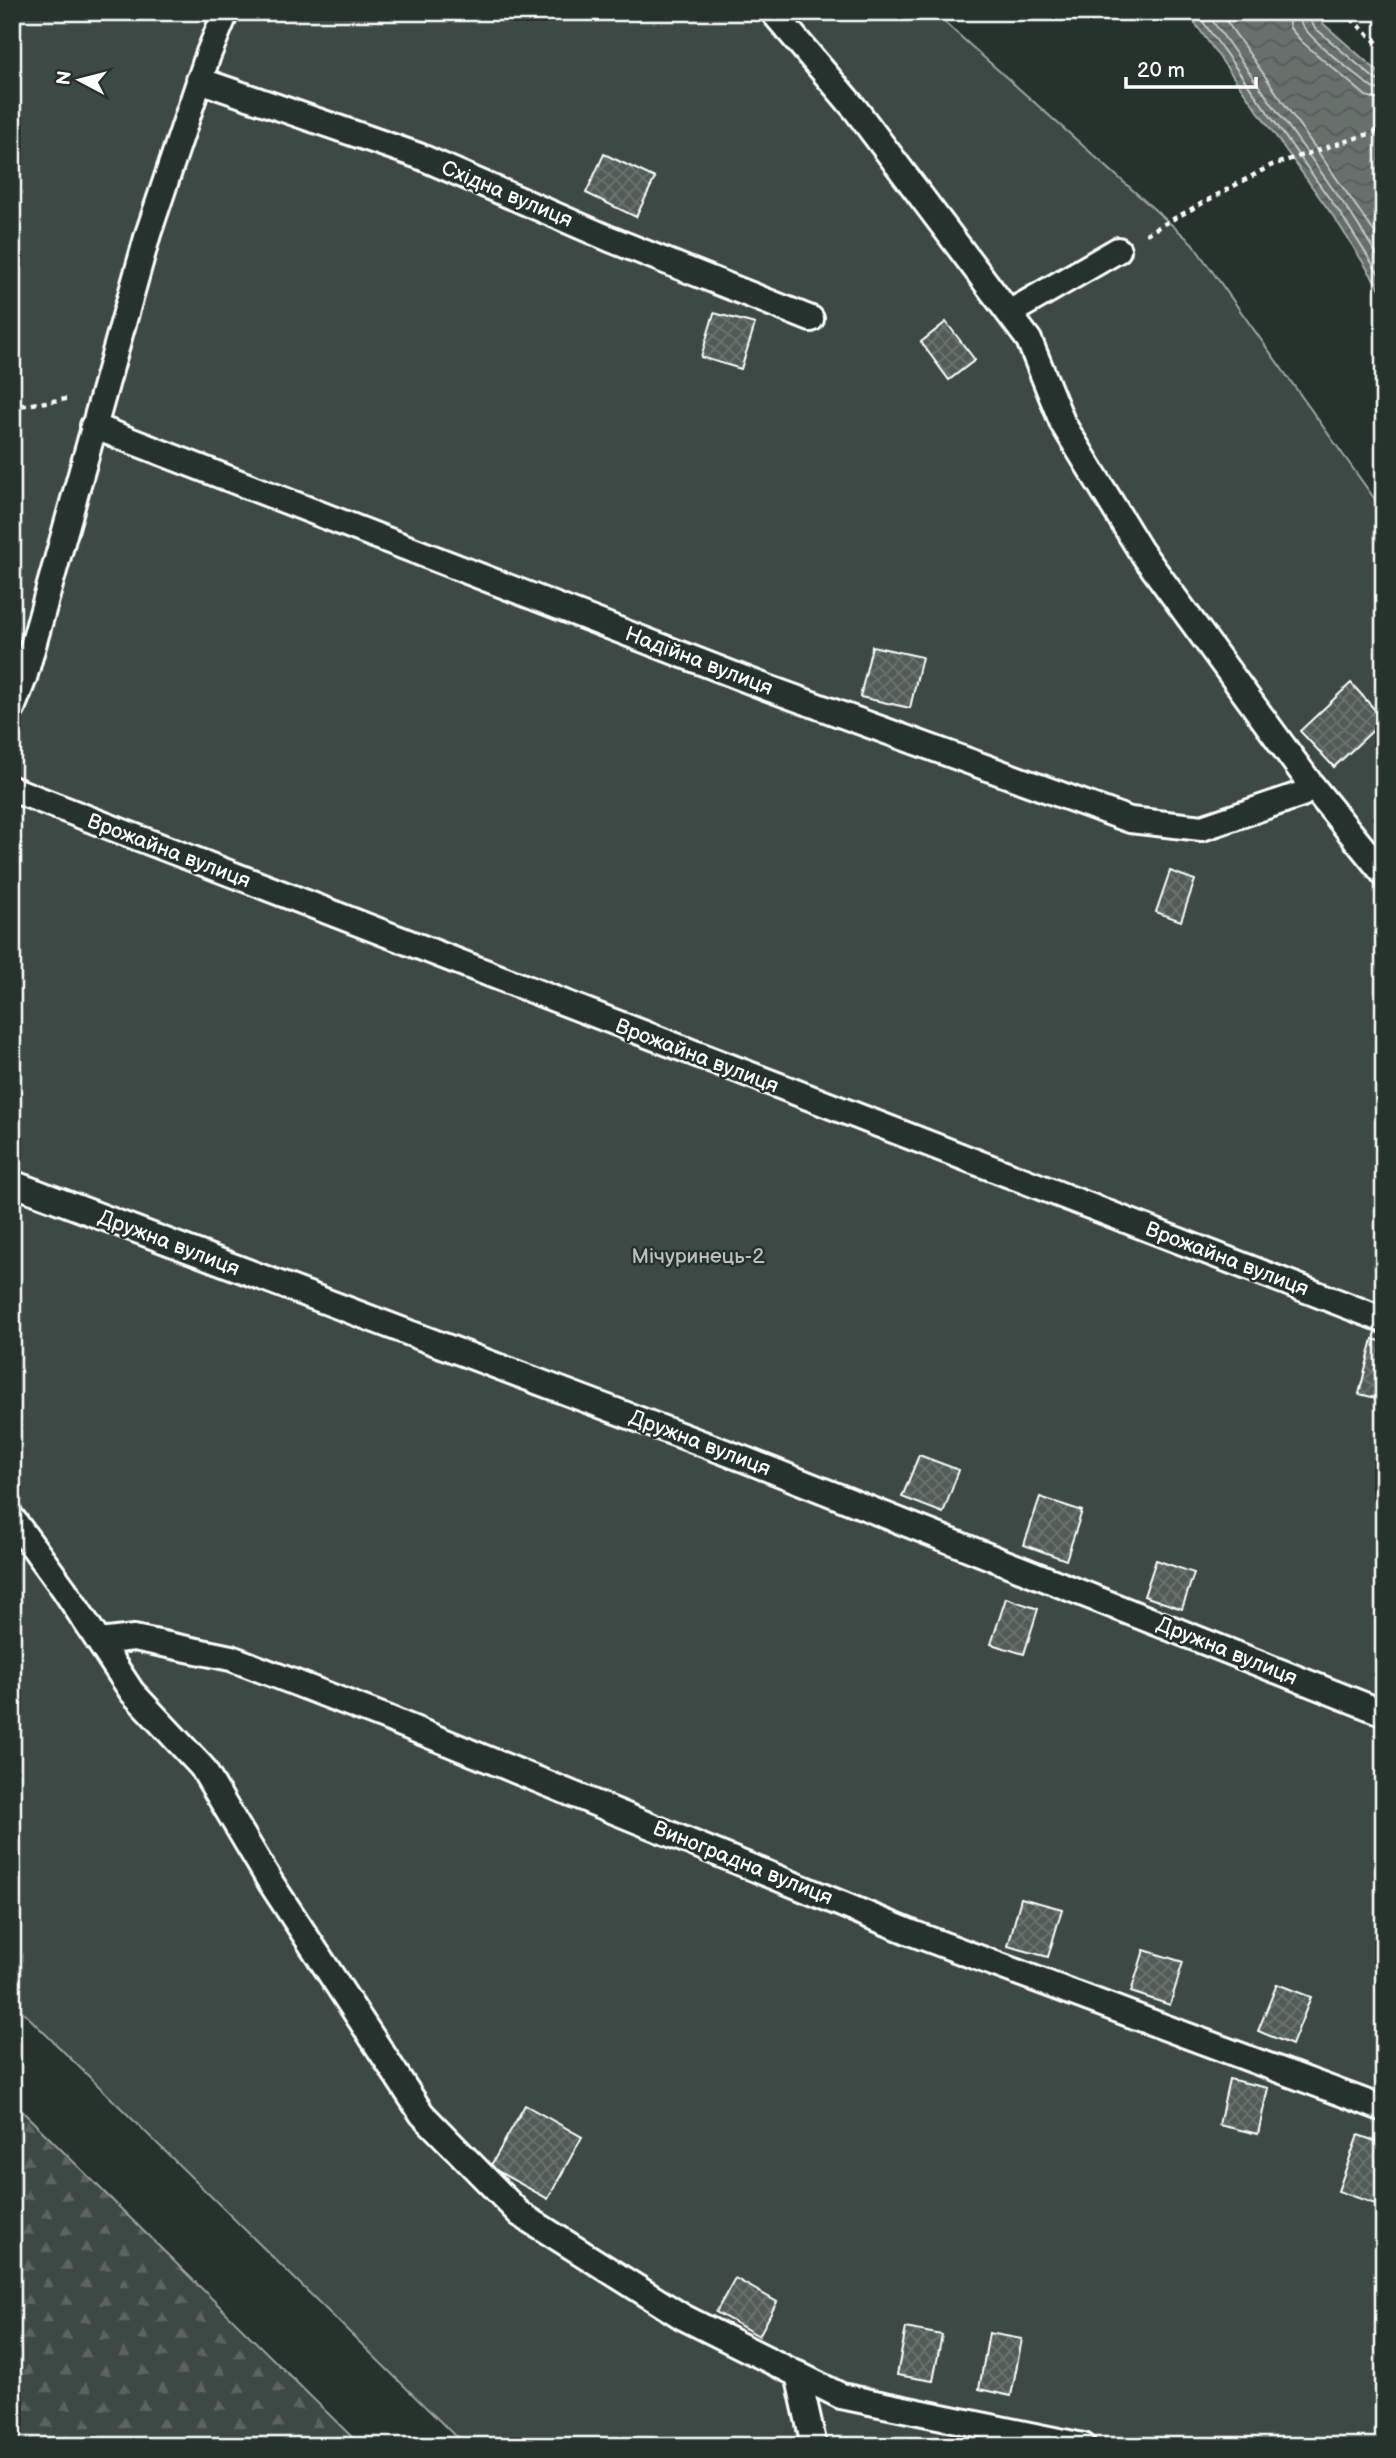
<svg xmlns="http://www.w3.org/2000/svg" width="1396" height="2458" font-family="'Balsamiq Sans',sans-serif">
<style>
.forest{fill:url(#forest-firs);stroke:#9ea4a2;stroke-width:2}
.garden{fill:#3e4944;stroke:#9ea4a2;stroke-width:2}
.water{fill:url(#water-waves);stroke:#a4a9a7;stroke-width:2}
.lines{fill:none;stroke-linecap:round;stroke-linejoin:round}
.shore{stroke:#c2c6c4;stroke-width:2}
.building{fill:url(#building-cross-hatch);stroke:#fff;stroke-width:2}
.lane-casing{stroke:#fff;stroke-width:30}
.path{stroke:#fff;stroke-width:4.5;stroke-dasharray:5 5;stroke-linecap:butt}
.lane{stroke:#26332d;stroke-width:24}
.labels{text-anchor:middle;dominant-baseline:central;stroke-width:5;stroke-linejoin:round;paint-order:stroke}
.street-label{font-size:21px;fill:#fff;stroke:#26332d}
.park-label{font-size:21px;fill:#bbbfbe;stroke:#26332d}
</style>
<defs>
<pattern id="forest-firs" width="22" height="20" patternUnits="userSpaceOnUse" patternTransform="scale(1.75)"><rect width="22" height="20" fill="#3e4944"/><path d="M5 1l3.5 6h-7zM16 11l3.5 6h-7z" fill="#5b6460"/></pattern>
<pattern id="water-waves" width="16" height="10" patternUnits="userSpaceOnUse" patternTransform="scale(1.75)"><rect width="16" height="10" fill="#67706c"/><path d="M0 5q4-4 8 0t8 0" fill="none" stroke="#575a59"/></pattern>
<pattern id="building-cross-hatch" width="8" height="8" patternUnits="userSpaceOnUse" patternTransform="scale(1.75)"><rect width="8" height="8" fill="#515c57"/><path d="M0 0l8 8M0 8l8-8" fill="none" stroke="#6b7470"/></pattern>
</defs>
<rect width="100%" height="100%" fill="#26332d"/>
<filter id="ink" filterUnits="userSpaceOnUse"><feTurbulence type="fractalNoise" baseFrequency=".0143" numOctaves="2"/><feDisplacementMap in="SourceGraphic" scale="14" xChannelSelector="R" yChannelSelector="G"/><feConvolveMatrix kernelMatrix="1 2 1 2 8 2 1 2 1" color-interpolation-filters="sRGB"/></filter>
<g filter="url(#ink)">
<path class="forest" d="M12 2101 361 2446H12Z"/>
<path class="garden" d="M12 12H933L1192 243 1384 512V2446H477L454 2435 12 2001Z"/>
<path class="water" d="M1187 12H1310L1384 77V295L1338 223Z"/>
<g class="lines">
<path class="shore" d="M1196 12 1344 219 1384 282
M1206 12 1351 214 1384 266
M1220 12 1384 246
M1286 12 1290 28 1302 42 1366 96 1384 101
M1296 12C1298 33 1355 73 1372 88L1384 91
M1305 12 1315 28 1376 80 1384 82"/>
</g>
<path class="building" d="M604 154 655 178 636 217 586 193Z
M714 313 755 324 741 369 701 357Z
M946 322 975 360 949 380 921 342Z
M872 646 922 657 910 708 860 697Z
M1351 683 1384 720 1334 767 1300 731Z
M1170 871 1195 880 1181 921 1156 912Z
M1373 1339 1384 1342V1400L1359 1394Z
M919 1455 959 1470 943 1513 902 1497Z
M1040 1497 1082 1511 1066 1560 1024 1545Z
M1156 1560 1194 1573 1182 1609 1144 1596Z
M1006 1598 1038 1609 1024 1654 991 1644Z
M1021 1898 1062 1909 1048 1957 1008 1946Z
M1144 1950 1183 1962 1170 2005 1131 1992Z
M1277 1984 1311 1997 1292 2045 1258 2031Z
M1229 2079 1268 2088 1258 2134 1219 2125Z
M525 2105 582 2137 548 2199 490 2167Z
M1358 2135 1384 2144V2198L1381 2206 1338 2191Z
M735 2278 777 2302 759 2336 716 2312Z
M906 2328 942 2335 933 2381 897 2375Z
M989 2333 1022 2339 1011 2396 979 2389Z"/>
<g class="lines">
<defs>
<path id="lane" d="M773 12 856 110 1029 340 1063 424 1140 550 1310 783 1384 874
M199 80 419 156 610 239 811 319
M1009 313 1118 250
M93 426 768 688 1130 820 1202 828 1302 794 1310 783
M12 709 24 678 148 234 208 55 226 12
M12 789 1384 1320
M12 1183 746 1460 1384 1713
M12 1518 64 1589 132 1692 202 1767 271 1883 422 2114 520 2214 683 2317 841 2396 1083 2446
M99 1642 134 1638 231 1658 387 1718 912 1933 1384 2109
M798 2374 814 2446"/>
</defs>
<use href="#lane" class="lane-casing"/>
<path class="path" d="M1344 12 1384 49
M1146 234 1272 165 1384 129
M12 407 66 399"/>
<use href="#lane" class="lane"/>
</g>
</g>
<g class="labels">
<g class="street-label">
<text transform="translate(507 194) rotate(23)">Східна вулиця</text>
<text transform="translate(699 661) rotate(21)">Надійна вулиця</text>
<text transform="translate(169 851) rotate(21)">Врожайна вулиця</text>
<text transform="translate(697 1056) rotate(21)">Врожайна вулиця</text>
<text transform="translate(169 1243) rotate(21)">Дружна вулиця</text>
<text transform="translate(1227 1259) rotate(21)">Врожайна вулиця</text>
<text transform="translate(700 1443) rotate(21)">Дружна вулиця</text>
<text transform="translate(1227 1651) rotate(22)">Дружна вулиця</text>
<text transform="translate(743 1863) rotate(22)">Виноградна вулиця</text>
</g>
<g class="park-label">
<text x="698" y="1256">Мічуринець-2</text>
</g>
</g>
<rect width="1396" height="2458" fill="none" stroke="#26332d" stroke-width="42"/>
<rect x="21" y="21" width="1354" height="2416" fill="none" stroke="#fff" stroke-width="2.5" filter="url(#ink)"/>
<g transform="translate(80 80) rotate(277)" stroke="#26332d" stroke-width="5" paint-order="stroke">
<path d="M0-5L12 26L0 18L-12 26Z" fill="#ffffff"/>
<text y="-10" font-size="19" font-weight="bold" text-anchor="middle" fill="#ffffff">N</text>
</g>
<path d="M1126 77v10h130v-10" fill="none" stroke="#ffffff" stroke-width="3.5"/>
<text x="1137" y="77" font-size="21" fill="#ffffff" stroke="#26332d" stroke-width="5" paint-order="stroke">20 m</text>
</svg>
